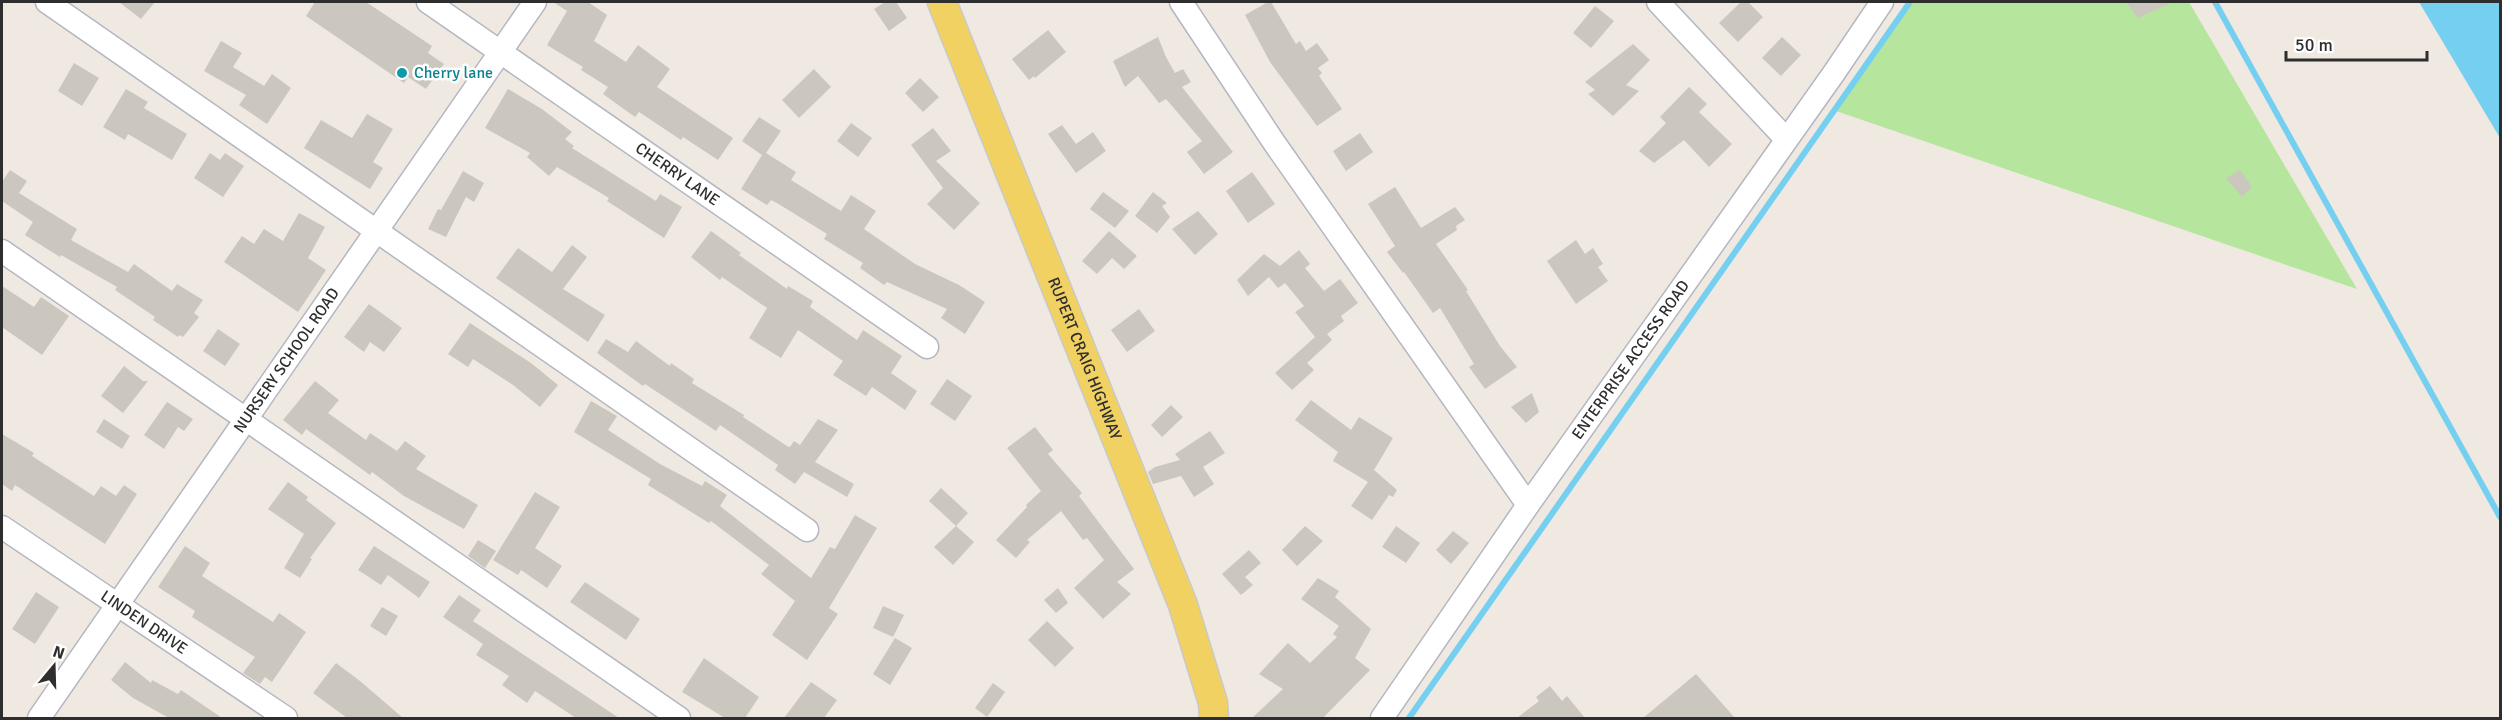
<svg xmlns="http://www.w3.org/2000/svg" width="2502" height="720" font-family="Signika,sans-serif">
<style>
.green{fill:#b6e59e}
.water{fill:#75cff0}
.lines{fill:none;stroke-linecap:round;stroke-linejoin:round}
.stream{stroke:#75cff0;stroke-width:6}
.building{fill:#cbc7bf}
.minor-casing{stroke:#b4b7c1;stroke-width:25}
.major-casing{stroke:#c9c9c9;stroke-width:31}
.minor{stroke:#fff;stroke-width:22}
.major{stroke:#f2d163;stroke-width:28}
.culture-dot{fill:#0f9aa8;stroke:#fff;stroke-width:2}
.labels{text-anchor:middle;dominant-baseline:central;stroke-width:5;stroke-linejoin:round;paint-order:stroke}
.culture-label{font-size:16px;fill:#0d838f;stroke:#fff;text-anchor:start}
.street-label{font-size:16px;fill:#2e2e2e;stroke:#fff}
</style>
<rect width="100%" height="100%" fill="#efe9e1"/>
<path class="green" d="M1911 2H2189L2357 289 1836 111Z"/>
<path class="water" d="M2419 2H2500V138Z"/>
<g class="lines">
<path class="stream" d="M2215 2 2500 517
M1409 718 1910 2"/>
</g>
<path class="building" d="M119 2H155L141 19Z
M315 2H366L432 46 428 53 444 64 426 89 408 77 404 83 306 16Z
M553 2H588L607 15 594 41 626 62 638 45 670 69 657 87 733 138 718 160 683 137 681 140 639 112 635 117 603 94 608 87 581 70 583 67 547 45 567 11Z
M885 2H896L907 18 889 31 874 9Z
M1268 2H1271L1296 44 1300 41 1306 51 1317 43 1329 60 1318 68 1322 73 1319 76 1342 109 1317 126 1270 62 1245 15Z
M1741 2H1748L1763 17 1738 42 1719 23Z
M2126 2H2173L2138 18Z
M1595 6 1614 21 1591 48 1573 33Z
M1048 30 1066 52 1035 78 1034 76 1029 80 1012 59Z
M1158 37 1166 57 1175 73 1183 69 1191 82 1182 87 1233 152 1204 174 1187 152 1202 141 1166 99 1159 103 1138 76 1125 87 1113 61Z
M1782 37 1801 55 1781 76 1762 58Z
M221 41 242 53 233 67 264 86 272 74 291 88 267 124 239 105 246 95 204 71Z
M1633 44 1650 60 1626 85 1639 91 1613 116 1588 94 1595 90 1585 82Z
M74 63 99 78 82 106 58 91Z
M814 69 831 87 799 118 782 100Z
M920 78 939 97 923 112 905 93Z
M1689 87 1707 104 1699 112 1732 144 1709 167 1684 140 1654 163 1639 151 1666 123 1660 117Z
M126 89 148 102 144 108 187 134 172 160 128 134 125 140 103 127Z
M508 89 542 109 572 132 565 139 574 146 572 148 656 201 660 194 682 207 664 238 607 201 609 198 557 167 549 176 527 157 530 153 485 128Z
M367 114 393 129 373 162 383 168 370 189 304 148 321 120 352 138Z
M759 117 781 131 766 153 796 172 791 180 841 211 851 195 876 211 864 229 915 264 959 285 985 302 965 334 941 318 947 309 887 282 884 285 860 268 863 263 824 239 827 234 777 203 771 200 767 205 741 189 762 155 742 141Z
M851 123 872 138 858 157 837 141Z
M1062 125 1076 144 1093 132 1106 151 1076 173 1048 134Z
M933 128 951 151 936 161 980 203 954 230 927 204 943 188 911 145Z
M1360 133 1373 152 1346 171 1333 151Z
M210 153 220 160 225 153 244 166 223 197 194 178Z
M10 170 27 181 19 193 77 229 71 240 128 272 134 264 172 291 177 284 203 300 194 313 199 317 183 337 179 335 178 337 153 320 155 317 115 290 117 287 61 255 60 257 25 235 33 222 2 201V182Z
M2240 170 2252 187 2242 197 2226 178Z
M463 171 484 183 474 202 466 197 446 237 428 229 438 209 441 210Z
M1252 172 1275 204 1248 223 1226 191Z
M1395 187 1421 228 1455 207 1465 220 1456 226 1457 230 1436 244 1468 290 1466 291 1500 346 1517 367 1485 389 1469 367 1474 364 1440 308 1433 313 1404 272 1403 273 1387 252 1395 246 1368 204Z
M1103 192 1129 211 1115 228 1090 209Z
M1153 192 1167 203 1162 206 1170 217 1157 233 1135 216Z
M1198 211 1218 234 1195 255 1172 229Z
M299 213 325 227 308 258 326 270 298 312 224 262 242 236 254 244 264 229 283 241Z
M711 231 741 253 739 255 787 289 788 286 813 301 810 307 857 340 863 330 902 356 891 373 917 391 905 410 872 387 866 396 833 375 843 361 798 330 781 358 749 338 767 308 722 277 720 280 691 257Z
M1109 231 1137 256 1124 269 1112 258 1097 274 1082 261Z
M1576 240 1585 254 1593 248 1603 264 1598 267 1608 281 1576 304 1547 261Z
M572 245 587 257 563 289 605 315 588 342 496 278 518 248 552 272Z
M1299 250 1310 264 1305 268 1324 291 1340 279 1358 303 1341 316 1344 321 1327 334 1332 340 1307 363 1314 370 1292 390 1275 373 1315 337 1295 312 1304 306 1285 283 1278 288 1269 277 1248 296 1237 280 1264 254 1280 266Z
M2 286 34 307 41 297 69 316 42 355 2 327Z
M369 304 402 328 384 352 370 342 364 352 344 337Z
M1139 309 1155 331 1127 352 1111 330Z
M470 323 531 363 558 385 540 407 513 385 473 359 468 367 448 354Z
M218 329 240 344 225 366 203 351Z
M606 339 628 352 636 341 670 366 671 363 694 379 692 383 744 415 743 417 787 446 790 447 794 441 800 445 818 419 838 430 815 462 854 484 847 497 804 472 795 484 775 470 778 465 720 425 716 431 645 384 643 386 597 353Z
M124 366 143 381H148L123 413 101 396Z
M947 379 972 396 955 421 930 404Z
M315 381 339 400 328 413 366 440 370 433 397 451 405 441 426 456 416 469 478 505 464 529 404 496 372 472 370 475 306 429 302 435 283 420Z
M1532 393 1539 412 1526 423 1511 407Z
M1311 400 1351 430 1359 417 1393 438 1374 470 1397 490 1393 497 1389 495 1372 520 1351 506 1368 482 1333 461 1338 452 1295 420Z
M591 401 617 416 608 430 660 464 702 486 705 481 727 495 720 506 811 578 830 547 835 549 855 515 877 528 829 608 838 614 807 660 772 635 795 601 761 574 769 565 711 521 709 523 648 485 651 479 574 432Z
M167 402 193 419 184 431 178 427 164 449 144 435Z
M1171 405 1183 417 1162 437 1151 425Z
M104 419 130 436 122 449 96 432Z
M1035 427 1053 450 1048 454 1082 493 1079 496 1134 569 1117 582 1131 594 1103 619 1074 588 1104 560 1087 538 1083 540 1061 511 1027 540 1030 542 1016 558 996 540 1027 507 1026 505 1041 491 1007 448Z
M1210 431 1225 453 1203 467 1214 484 1194 497 1181 476 1153 484 1148 472 1155 467 1180 460 1175 454Z
M2 434 34 453 32 456 94 496 101 486 116 496 124 485 137 494 105 544 15 485 12 491 2 484Z
M288 482 308 497 306 500 336 523 310 558 312 559 300 578 284 568 304 534 268 509Z
M941 488 968 513 956 526 929 501Z
M535 492 560 507 535 548 562 566 547 588 521 570 518 575 493 560Z
M956 526 974 542 953 565 934 547Z
M1305 526 1323 541 1297 566 1282 550Z
M1396 526 1420 543 1406 563 1382 547Z
M1453 531 1469 543 1451 564 1436 550Z
M478 540 496 551 485 568 468 556Z
M185 546 210 563 202 576 273 622 279 613 306 632 272 682 265 677 260 684 243 673 255 657 192 617 195 611 158 587Z
M374 546 430 582 419 598 388 575 381 585 358 570Z
M1249 550 1261 563 1245 577 1253 585 1241 595 1222 574Z
M1318 578 1339 591 1335 597 1371 629 1355 658 1370 670 1323 718H1252L1283 689 1259 674 1288 643 1310 663 1337 637 1333 634 1339 626 1301 599Z
M585 582 640 619 626 640 570 602Z
M1058 588 1068 603 1056 613 1044 600Z
M36 592 59 607 35 644 12 629Z
M459 595 481 610 473 621 619 718H576L535 691 527 703 502 685 509 676 476 655 483 644 443 617Z
M883 606 904 615 893 637 873 628Z
M382 607 398 616 386 636 370 626Z
M1047 621 1074 648 1055 667 1028 640Z
M895 638 912 648 890 685 873 674Z
M704 658 759 697 745 718H725L682 692Z
M125 662 151 683 152 680 178 694 181 690 222 718H169L133 698 111 680Z
M336 663 360 681 403 718H347L313 693Z
M1696 674 1735 718H1643Z
M811 682 837 700 824 718H784Z
M993 683 1005 692 987 717 975 708Z
M1550 686 1562 701 1567 696 1585 718H1517L1539 701 1536 697Z"/>
<g class="lines">
<defs>
<g id="minor">
<path d="M47 2 807 530"/>
<path id="s1" d="M428 2 927 347"/>
<path d="M1181 2 1273 141 1528 505"/>
<path d="M1658 2 1786 139"/>
<path d="M2 251 679 718"/>
<path id="s2" d="M2 527 286 718"/>
<path id="s3" d="M39 718 535 2"/>
<path id="s4" d="M1382 718 1528 505 1834 73 1882 2"/>
</g>
<g id="major">
<path id="s5" d="M942 2 1183 605 1213 703 1214 718"/>
</g>
</defs>
<use href="#minor" class="minor-casing"/>
<use href="#major" class="major-casing"/>
<use href="#minor" class="minor"/>
<use href="#major" class="major"/>
</g>
<circle class="culture-dot" cx="402" cy="73" r="6"/>
<g class="labels">
<g class="culture-label">
<text x="414" y="73">Cherry lane</text>
</g>
<g class="street-label">
<text stroke="none"><textPath href="#s1" startOffset="303">CHERRY LANE</textPath></text>
<text stroke="none"><textPath href="#s5" startOffset="384">RUPERT CRAIG HIGHWAY</textPath></text>
<text stroke="none"><textPath href="#s4" startOffset="436">ENTERPRISE ACCESS ROAD</textPath></text>
<text stroke="none"><textPath href="#s3" startOffset="435">NURSERY SCHOOL ROAD</textPath></text>
<text stroke="none"><textPath href="#s2" startOffset="171">LINDEN DRIVE</textPath></text>
</g>
</g>
<rect width="2502" height="720" fill="none" stroke="#2e2e2e" stroke-width="6"/>
<g transform="translate(54 666) rotate(19)" stroke="#ffffff" stroke-width="4.5" paint-order="stroke">
<path d="M0-4.5L10 22L0 15L-10 22Z" fill="#2e2e2e"/>
<text y="-9" font-size="16" font-weight="bold" text-anchor="middle" fill="#2e2e2e">N</text>
</g>
<path d="M2286 51v9h141v-9" fill="none" stroke="#2e2e2e" stroke-width="3"/>
<text x="2295" y="51" font-size="18" fill="#2e2e2e" stroke="#ffffff" stroke-width="4.5" paint-order="stroke">50 m</text>
</svg>
